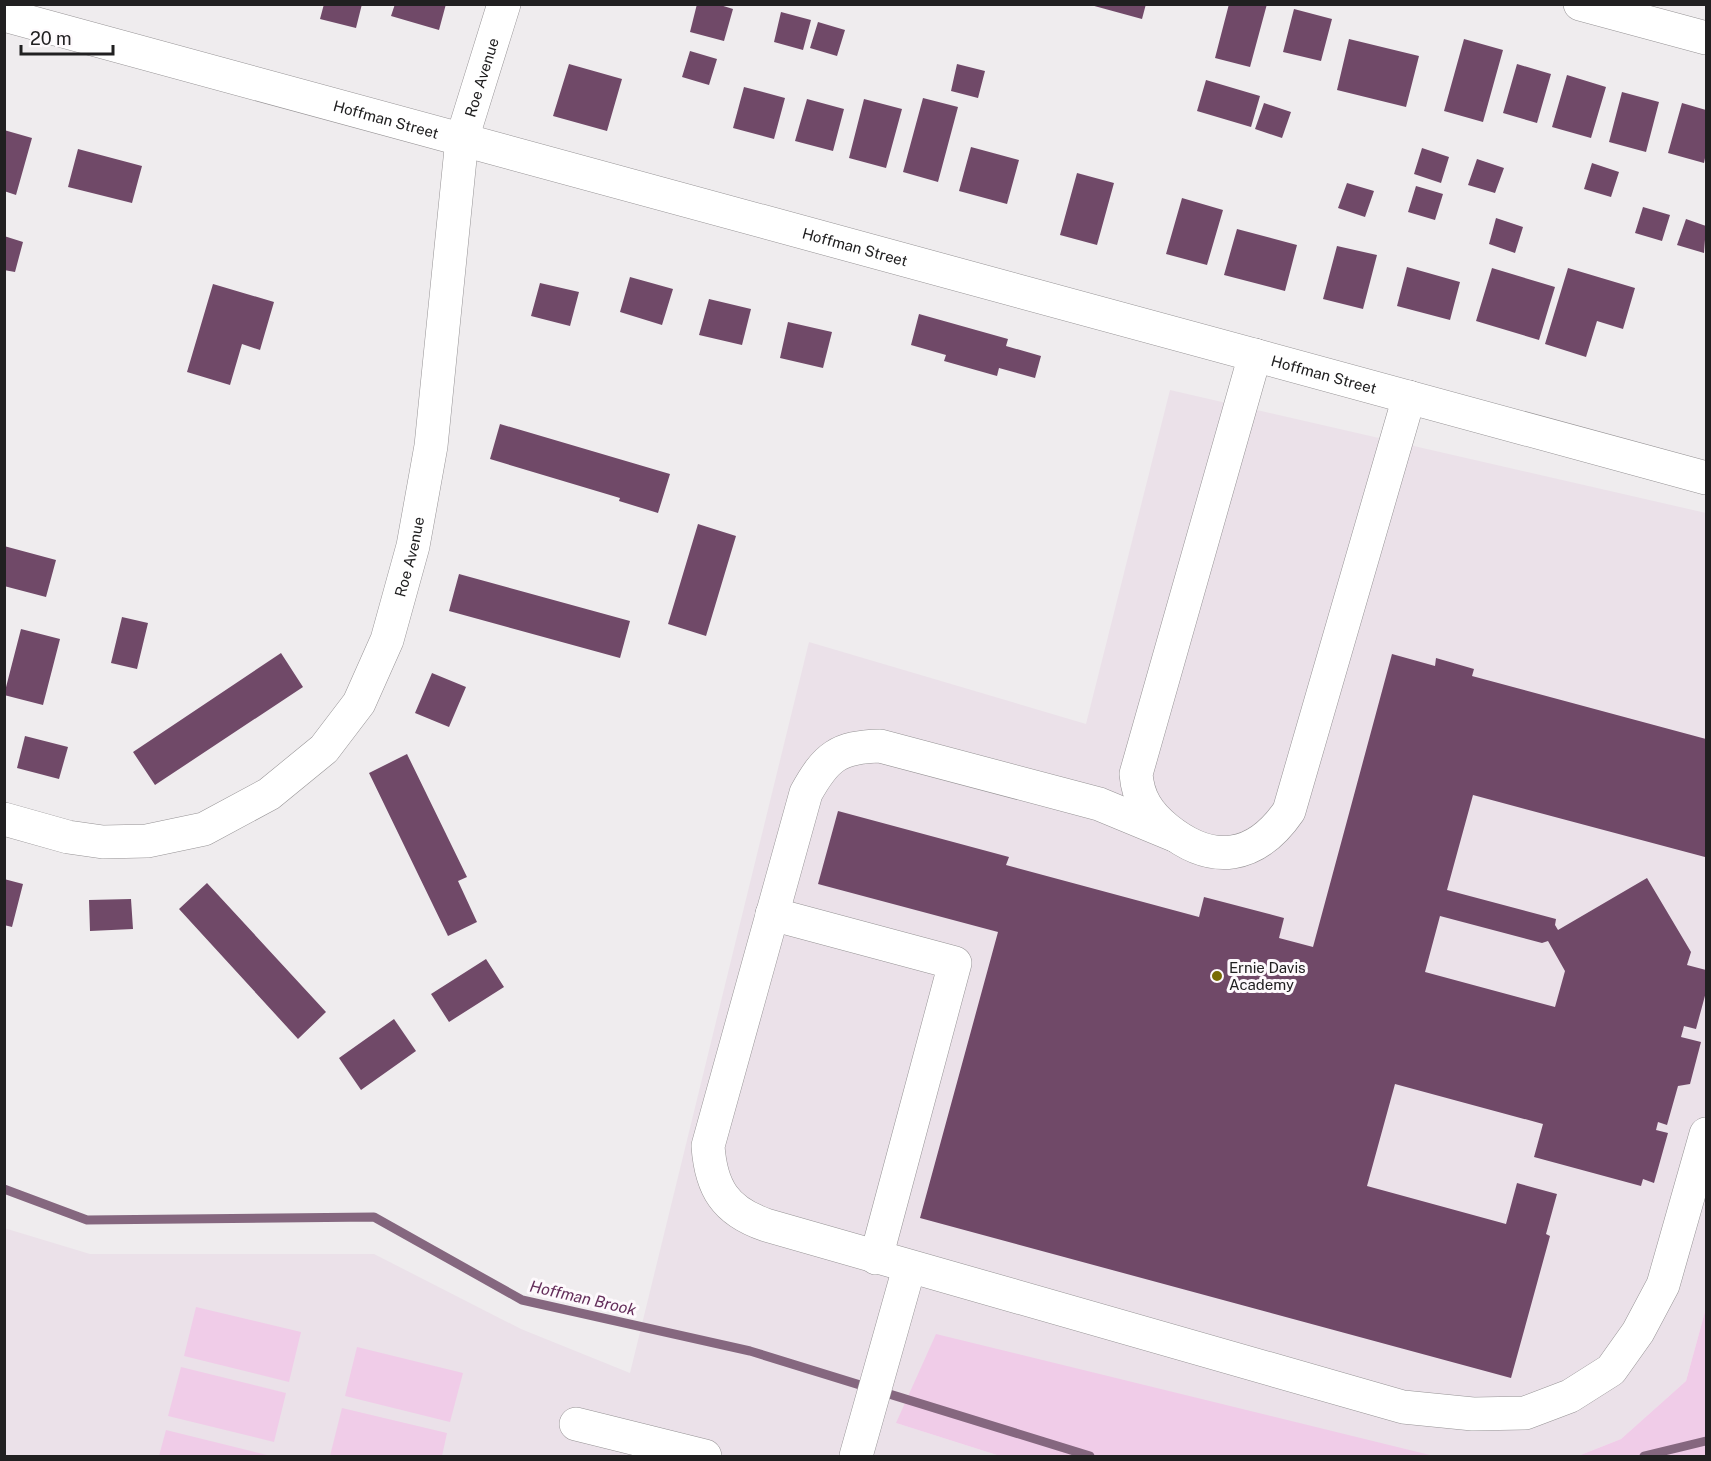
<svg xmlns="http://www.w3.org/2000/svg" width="1711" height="1461" font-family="'Public Sans',sans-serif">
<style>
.built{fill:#ebe1e9}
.green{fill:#f0cce8}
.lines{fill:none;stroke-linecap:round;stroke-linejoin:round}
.stream{stroke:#85677f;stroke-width:9}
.building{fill:#704968;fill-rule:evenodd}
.minor-casing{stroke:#969395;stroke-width:34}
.minor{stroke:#fff;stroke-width:33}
.poi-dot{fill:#786b03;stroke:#fdf9fc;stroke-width:2}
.labels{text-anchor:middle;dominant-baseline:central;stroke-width:6;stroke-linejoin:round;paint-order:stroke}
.street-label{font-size:15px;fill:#212021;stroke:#fdf9fc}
.poi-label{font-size:15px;fill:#212021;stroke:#fdf9fc;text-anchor:start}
.water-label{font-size:16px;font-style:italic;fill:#632d5a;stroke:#fdf9fc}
</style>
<rect width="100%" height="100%" fill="#efecee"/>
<path class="built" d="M1170 390 1706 513V1308L1686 1381 1621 1439 1578 1456H1434L896 1423 1000 1456H5L4 1228 90 1254H374L521 1329 630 1373 809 642 1086 724Z"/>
<path class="green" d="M196 1307 301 1332 289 1382 184 1356Z
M1706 1308V1456H1578L1621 1439 1686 1381Z
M936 1334 1434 1456H1000L896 1423Z
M357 1347 463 1373 450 1422 345 1396Z
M181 1367 286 1393 274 1442 168 1416Z
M342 1408 447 1433 442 1456H330Z
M166 1430 271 1456H159Z"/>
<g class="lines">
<path class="stream" d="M4 1189 87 1220 374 1217 522 1300 750 1351 1090 1456
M1644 1456 1706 1441"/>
</g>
<path class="building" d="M324 4H362L356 28 320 19Z
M395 4H446L439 30 391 16Z
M697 4H717L733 9 724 41 690 32Z
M1087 4H1146L1142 19Z
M1229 4H1267L1250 67 1215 58Z
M1294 9 1332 19 1321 61 1283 52Z
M781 12 811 20 803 50 774 42Z
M818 22 845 30 837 56 810 48Z
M1349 39 1419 56 1406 107 1337 90Z
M1464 39 1503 50 1483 122 1444 111Z
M690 51 717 59 709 85 682 77Z
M569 64 622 79 607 131 553 116Z
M957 64 985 71 978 98 951 91Z
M1517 64 1551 74 1537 123 1503 113Z
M1567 75 1606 87 1591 138 1552 127Z
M1206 80 1260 96 1251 127 1197 111Z
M744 87 785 98 774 139 733 128Z
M1622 92 1659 102 1646 152 1609 142Z
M923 98 958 107 938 182 903 172Z
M807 99 844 109 833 151 795 141Z
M864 99 902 109 886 168 849 158Z
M1264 103 1291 112 1282 138 1255 129Z
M1682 103 1706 110V153L1704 163 1668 153Z
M4 130 32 138 16 195 4 191Z
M971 147 1019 160 1007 204 959 191Z
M1422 148 1449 157 1441 183 1414 174Z
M78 149 142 166 132 203 68 187Z
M1477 159 1504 168 1495 193 1468 185Z
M1592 163 1619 172 1611 197 1584 189Z
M1077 173 1114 183 1097 245 1060 235Z
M1347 183 1374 191 1365 217 1338 208Z
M1416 186 1443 194 1435 220 1408 212Z
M1182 198 1223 210 1207 265 1166 254Z
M1643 207 1670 215 1662 241 1635 233Z
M1496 218 1523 227 1515 253 1489 244Z
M1686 219 1706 226 1704 253 1677 245Z
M1237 229 1297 245 1285 291 1224 275Z
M4 236 23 242 15 272 4 270Z
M1337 246 1377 255 1363 309 1323 299Z
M1407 267 1460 282 1450 320 1397 306Z
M1492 268 1555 287 1539 340 1476 321Z
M1568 268 1635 288 1623 329 1597 321 1586 357 1545 344Z
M630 277 673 289 662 325 620 312Z
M540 283 579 292 570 326 531 316Z
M213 284 274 302 260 350 242 344 230 385 187 372Z
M709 299 751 309 742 345 699 335Z
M919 314 1008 339 1006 346 1041 356 1035 378 999 368 997 376 944 361 946 355 911 345Z
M788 322 832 332 823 368 780 358Z
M500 424 670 474 658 513 619 501 620 498 490 459Z
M698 524 736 536 706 636 668 624Z
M4 546 56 560 46 597 4 586Z
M459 574 630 621 620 658 449 611Z
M122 617 148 623 137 669 111 663Z
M21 629 60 639 43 705 4 695Z
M281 653 303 687 155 785 133 752Z
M1392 654 1435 666 1436 658 1474 669 1472 676 1706 739 1705 857 1473 795 1447 890 1556 919 1555 925 1558 930 1647 878 1691 952 1687 965 1706 970V992L1696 1029 1684 1026 1681 1037 1701 1042 1690 1084 1678 1086 1667 1125 1658 1122 1656 1130 1668 1133 1654 1183 1643 1179 1641 1186 1534 1157 1543 1124 1395 1084 1367 1186 1506 1224 1517 1183 1557 1194 1546 1234 1550 1236 1511 1378 920 1218 998 932 818 884 838 811 1009 857 1006 865 1199 917 1204 897 1284 918 1279 938 1313 947ZM1440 916 1542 943 1548 941 1565 971 1555 1007 1425 972Z
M432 673 466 687 449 727 415 713Z
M25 736 68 747 59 779 17 768Z
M407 754 467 877 458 881 477 922 448 936 369 773Z
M4 879 23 884 12 927 4 925Z
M207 883 326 1012 298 1039 179 909Z
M131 899 133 929 90 931 89 900Z
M486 959 504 987 449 1022 431 994Z
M394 1019 416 1051 361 1090 339 1058Z"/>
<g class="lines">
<defs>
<g id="minor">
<path d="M1580 4 1706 38"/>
<path id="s1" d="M4 15 1706 478"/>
<path d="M1255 355 1136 774C1138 798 1148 814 1167 829 1213 866 1256 859 1289 811L1409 397"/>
<path id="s2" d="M4 819 68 837 103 842 147 841 204 829 269 794 324 749 359 703 387 640 413 546 431 446 462 139 504 4"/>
<path d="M1174 835 1099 804 880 746C838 747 826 757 806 793L708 1146C711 1188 725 1211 766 1225L1403 1407 1473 1414 1525 1413 1570 1396 1611 1370 1638 1332 1663 1285 1706 1134"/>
<path d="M772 914 955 963 876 1258"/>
<path d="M576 1424 705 1456"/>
<path d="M856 1456 909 1268"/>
</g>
</defs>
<use href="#minor" class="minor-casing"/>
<use href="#minor" class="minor"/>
</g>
<circle class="poi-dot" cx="1217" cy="976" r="6"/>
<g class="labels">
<g class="street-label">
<text stroke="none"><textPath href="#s2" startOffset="1048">Roe Avenue</textPath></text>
<text stroke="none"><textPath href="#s1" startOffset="396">Hoffman Street</textPath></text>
<text stroke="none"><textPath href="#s1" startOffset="882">Hoffman Street</textPath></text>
<text stroke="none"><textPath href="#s1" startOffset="1368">Hoffman Street</textPath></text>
<text stroke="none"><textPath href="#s2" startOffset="562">Roe Avenue</textPath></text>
</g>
<g class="poi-label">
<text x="1229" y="967">Ernie Davis<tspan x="1229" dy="17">Academy</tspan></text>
</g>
<g class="water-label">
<text transform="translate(583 1298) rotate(13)">Hoffman Brook</text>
</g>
</g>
<rect width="1711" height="1461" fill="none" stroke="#212021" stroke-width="12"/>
<path d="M21 45v9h92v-9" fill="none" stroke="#212021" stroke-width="3"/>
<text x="30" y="45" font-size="18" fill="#212021" stroke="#fdf9fc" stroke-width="4.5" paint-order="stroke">20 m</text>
</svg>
